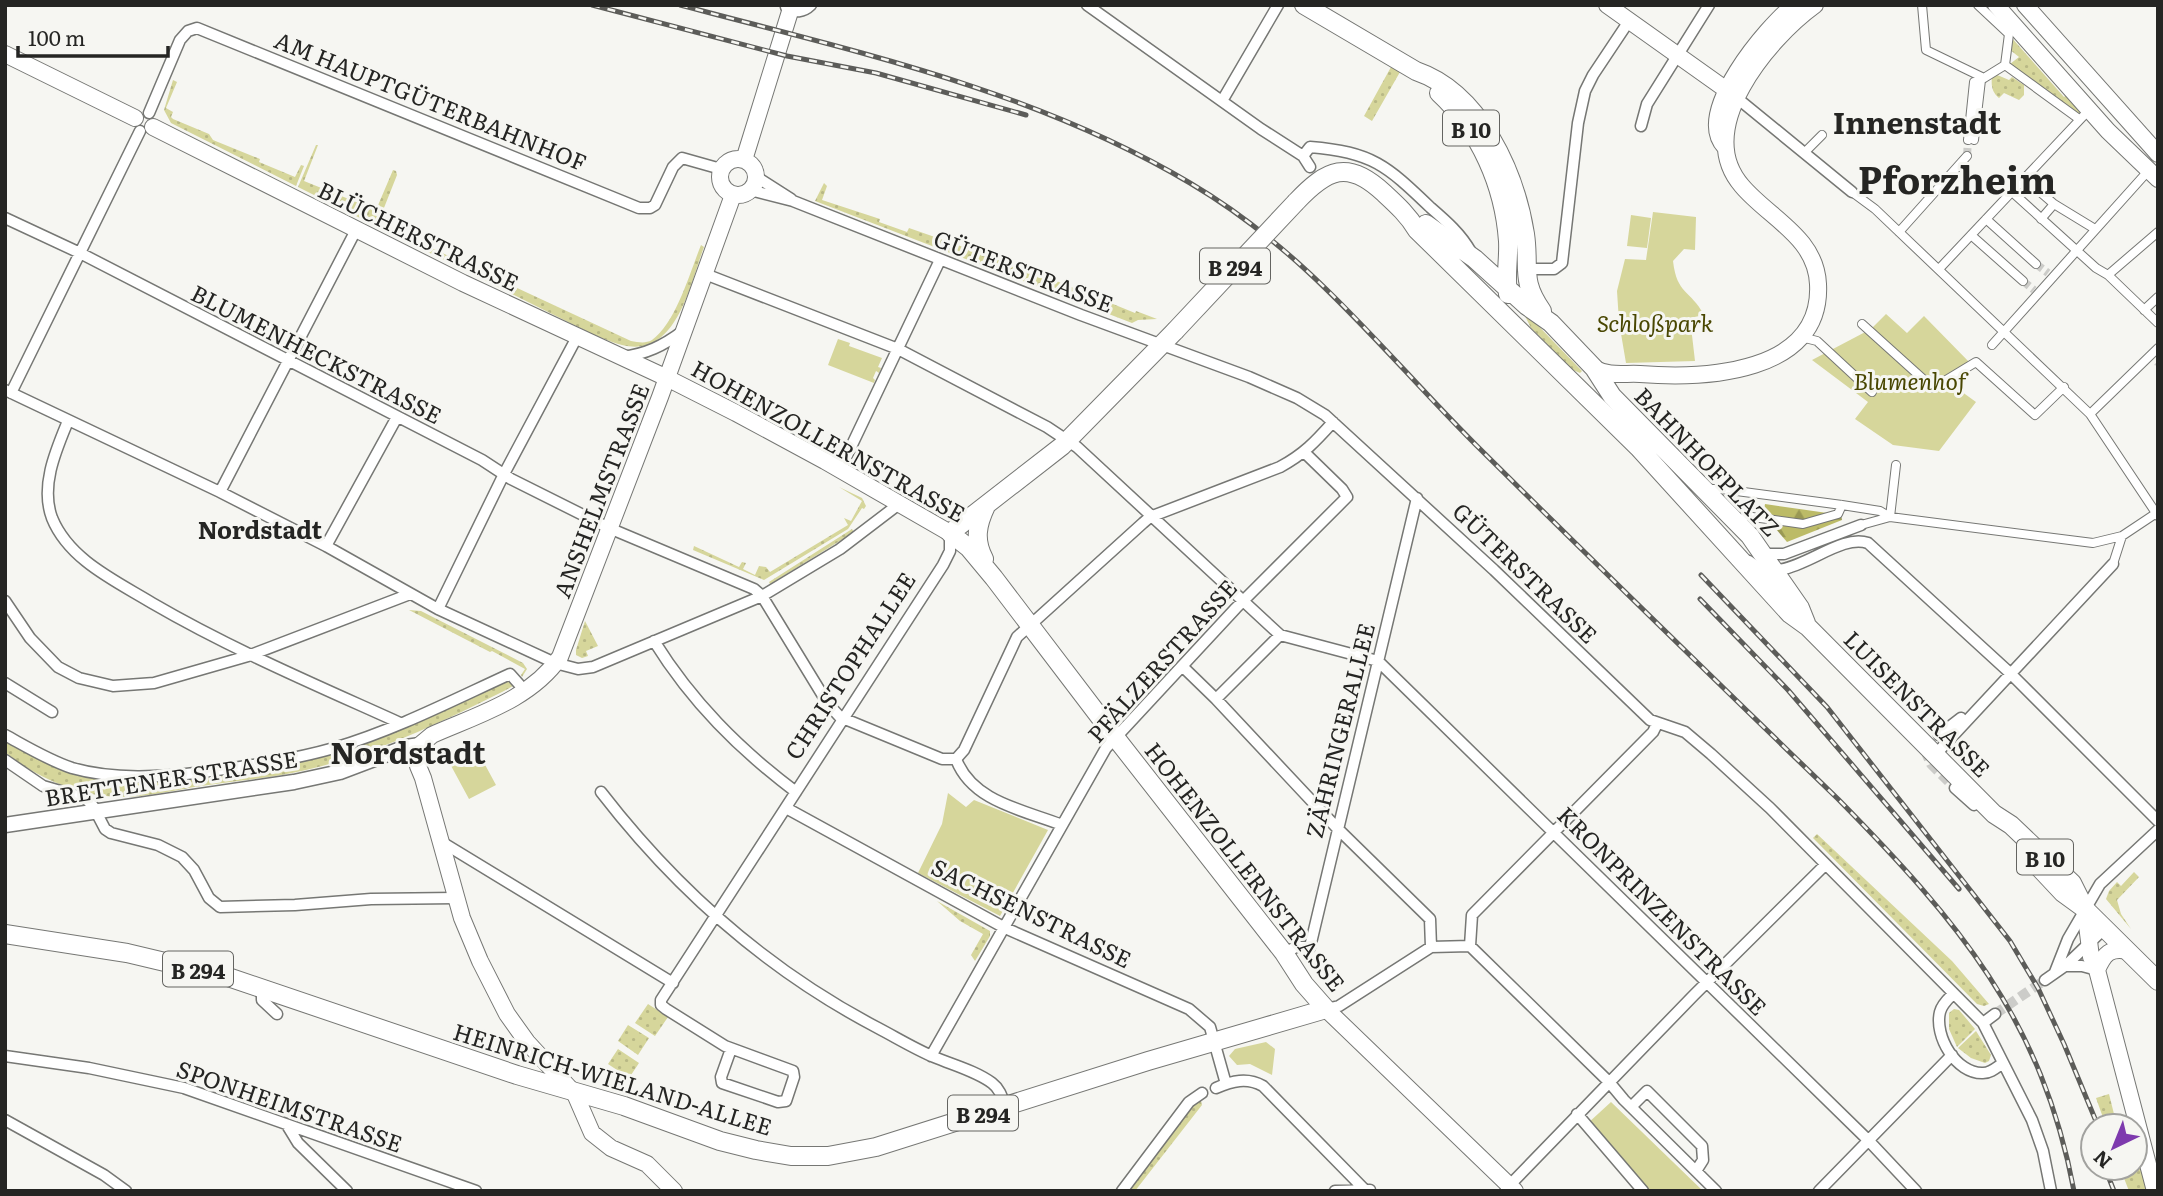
<svg xmlns="http://www.w3.org/2000/svg" width="2163" height="1196" font-family="Literata,serif">
<style>
.grass{fill:url(#grass-dots)}
.forest{fill:url(#forest-firs)}
.park{fill:#d6d69b}
.lines{fill:none;stroke-linecap:round;stroke-linejoin:round}
.pedestrian-tunnel{stroke:#ccccc9;stroke-width:8;stroke-dasharray:8 4;stroke-linecap:butt}
.minor-tunnel{stroke:#ccccc9;stroke-width:10;stroke-dasharray:10 5;stroke-linecap:butt}
.pedestrian-casing{stroke:#767774;stroke-width:10}
.minor-casing{stroke:#767774;stroke-width:13}
.tertiary-casing{stroke:#767774;stroke-width:17}
.secondary-casing{stroke:#767774;stroke-width:18}
.primary-casing{stroke:#767774;stroke-width:20}
.pedestrian{stroke:#fff;stroke-width:8}
.minor{stroke:#fff;stroke-width:10}
.tertiary{stroke:#fff;stroke-width:14}
.secondary{stroke:#fff;stroke-width:16}
.primary{stroke:#fff;stroke-width:18}
.rail-casing{stroke:#5c5c59;stroke-width:5}
.rail{stroke:#f6f6f2;stroke-width:2.5;stroke-dasharray:8;stroke-linecap:butt}
.primary-bridge-casing{stroke:#767774;stroke-width:20;stroke-linecap:butt}
.primary-bridge{stroke:#fff;stroke-width:18}
.labels{text-anchor:middle;dominant-baseline:central;stroke-width:6;stroke-linejoin:round;paint-order:stroke}
.shield{fill:#f6f6f2;stroke:#646461;stroke-width:2}
.shield-label{font-size:21px;font-weight:bold;fill:#252523}
.street-label{font-size:23px;fill:#252523;stroke:#f6f6f2}
.park-label{font-size:23px;font-style:italic;fill:#494702;stroke:#f6f6f2}
.neighbourhood-label{font-size:24px;font-weight:bold;fill:#252523;stroke:#f6f6f2}
.district-label{font-size:30px;font-weight:bold;fill:#252523;stroke:#f6f6f2}
.town-label{font-size:37px;font-weight:bold;fill:#252523;stroke:#f6f6f2}
</style>
<defs>
<pattern id="grass-dots" width="8" height="8" patternUnits="userSpaceOnUse" patternTransform="scale(1.75)"><rect width="8" height="8" fill="#d6d69b"/><path d="M2 2h.1M6 6h.1" fill="none" stroke="#b8b885" stroke-width="1.8" stroke-linecap="round"/></pattern>
<pattern id="forest-firs" width="22" height="20" patternUnits="userSpaceOnUse" patternTransform="scale(1.75)"><rect width="22" height="20" fill="#bcbb67"/><path d="M5 1l3.5 6h-7zM16 11l3.5 6h-7z" fill="#999854"/></pattern>
</defs>
<rect width="100%" height="100%" fill="#f6f6f2"/>
<path class="grass" d="M2011 37 2064 97 2069 93 2084 110 2080 114H2077L2062 105 2058 98 2010 64 2019 57 2009 49Z
M1391 67 1400 72 1372 121 1364 116Z
M1995 74 2009 80 2012 77 2024 85V95L2019 100 2004 93 1999 98C1992 92 1991 86 1992 76Z
M173 80 177 82 166 108 173 112 171 117 173 119 209 134 213 140 260 159 259 162 295 177 301 165 304 166 296 186 171 123 164 110Z
M316 145H318L304 181 376 210 393 170 396 171 397 175 378 223 631 341C638 342 645 344 652 340 676 323 690 272 701 245L704 247C690 284 677 359 622 345 610 342 597 336 586 331L298 187Z
M824 183 827 186 822 200 880 219 879 222 907 232 909 228 1012 264 1013 268 1020 271 1027 269 1135 313 1136 311 1157 319 1138 320 1132 323 815 201Z
M1521 308 1582 371 1580 373 1573 370 1531 328Z
M839 487 862 498 866 506 864 509 862 508 848 529 764 580 693 550 694 546 739 567 742 562 746 563 743 569 755 575 759 566 766 567 770 572 848 525 844 518 851 521 862 501Z
M852 529 854 532 843 539 775 581 770 584 769 582Z
M409 610 421 611 523 663 527 669 522 677 521 675 525 669 492 651 490 652Z
M585 621 598 646 586 651 588 656 582 658 576 655V650Z
M508 679 513 686 502 692C440 723 375 754 306 770 272 778 236 781 201 786 175 790 148 797 122 797 80 797 37 778 5 752V740L78 773 235 771 431 715 448 709Z
M1817 834 1952 961 1989 1004 1984 1006 1977 1004 1813 838Z
M2134 872 2139 877 2117 900 2121 914 2131 929 2106 899 2109 891 2117 882 2121 886Z
M937 901 990 931V936L975 961 971 955 983 934 960 921Z
M648 1004 668 1017 655 1036 635 1023Z
M1954 1009 1959 1010 1975 1029 1957 1047 1949 1029V1013Z
M628 1025 649 1038 638 1055 618 1041Z
M1976 1031 1991 1055 1989 1061 1985 1063 1971 1058 1958 1048Z
M618 1049 639 1063 629 1078 608 1064Z
M2109 1094 2117 1126H2106L2096 1098Z
M1195 1101H1201L1202 1105 1135 1191H1125Z
M2135 1148 2147 1191H2129L2120 1168H2135Z"/>
<path class="forest" d="M1765 504 1841 515 1842 520 1787 542 1763 514Z"/>
<path class="park" d="M1653 212 1696 217 1695 250 1684 249 1673 261C1677 295 1690 289 1704 315L1690 318 1695 361 1626 363 1619 322 1617 291 1625 259 1646 260Z
M1631 215 1651 218 1647 248 1627 246Z
M1886 314 1907 333 1924 316 1972 365 1956 382 1958 389 1976 402 1939 451 1893 445 1855 419 1868 402 1812 360 1871 329Z
M838 339 850 343 849 346 882 358 878 367 881 368 879 373 876 371 873 378 875 380 874 383 828 365Z
M476 748 496 785 469 799 449 762Z
M948 793 966 807 974 800 1048 830 1000 916 918 873 942 824Z
M1266 1042 1275 1049 1272 1075 1250 1064 1237 1065 1229 1056 1235 1049Z
M1611 1102 1703 1191H1644L1587 1124Z"/>
<g class="lines">
<path class="pedestrian-tunnel" d="M1967 156 1968 140
M2036 264 2048 273
M2023 281 2034 290
M2157 362 2158 363"/>
<path class="minor-tunnel" d="M1929 750 1927 755 1931 764 1955 788
M1995 1014 2045 980"/>
<defs>
<path id="pedestrian" d="M1922 5 1926 50 1984 78 2005 65
M1978 5 2009 34 2005 65 2079 119
M1968 140 1974 82
M1974 140 1981 80 1984 78
M1805 152 1822 135
M2024 178 2054 204 2095 229
M2011 191 2096 268 2108 275 2158 323
M1852 192 1875 209 2090 414 2158 516
M1986 219 2036 264
M2041 219 2054 204
M1899 232 1967 156
M1971 235 2023 281
M1939 269 2089 110
M2108 275 2158 232
M2144 310 2158 297
M1862 324 1933 388 1976 362 2035 415 2064 387
M1801 337 1817 341 1872 392
M1992 345 2149 170
M2090 414 2158 348
M1707 489H1721L1842 505 1880 511 1890 517
M1745 516 1803 524 1838 514 1842 505
M1890 517 1896 465
M1861 525 1890 517 2093 543 2122 536 2158 512
M2113 564 2122 536"/>
<path id="minor" d="M1087 5 1261 129 1303 156 1310 167
M786 7C794 14 804 12 811 5
M1737 98 1852 192
M1222 101 1278 5
M149 113 180 40 188 31 197 28 639 208H650L655 205 673 167 682 158 721 169
M1641 126 1647 104 1709 5
M1303 156 1310 147C1373 152 1387 166 1431 208 1446 221 1461 234 1471 252
M755 176 791 199
M750 190 793 201 1081 315 1249 377 1297 398 1325 415 1494 570 1650 720 1685 732 1711 754 1770 808 1983 1023 2032 1120 2043 1151 2051 1191
M5 218 80 253 482 460 511 479 609 528 754 589 762 596 828 704 840 717 942 759H956
M1527 269H1554L1562 263 1578 123 1585 91 1593 75 1629 21
M705 274 898 349 1047 427 1077 447 1280 635 1378 661 1868 1140 1916 1191
M622 357C646 354 663 346 683 331
M5 390 220 492 326 546 438 609 555 663 578 669 593 667 762 596 840 549 899 504
M11 393 140 131
M68 421C56 450 40 486 52 518 69 560 116 581 152 603 231 649 316 685 400 723
M840 470 940 260
M220 492 356 230
M326 546 397 417
M1763 554H1784L1861 525
M1749 561C1784 593 1834 531 1868 543L2010 673 2158 821
M5 601 30 638 58 667 79 678 113 686 154 683 248 656 410 594
M438 609 504 474 577 337
M654 641C692 702 739 749 796 792
M1182 666 1216 699 1337 828 1430 919 1431 947
M5 683 52 712
M1216 699 1280 635
M5 735C27 747 48 760 72 768 114 780 161 777 204 772 248 766 292 760 334 748 395 730 453 700 510 674L526 692
M1939 735 1961 718
M1935 755 2113 564
M956 759 964 750 1017 637 1143 523 1150 517 1280 467C1304 454 1315 442 1333 422
M956 759C972 802 1024 810 1062 825
M5 760 43 786 85 798 93 806 105 829 111 833 158 845 182 857 194 870 209 898 220 907 295 905 371 899 456 898
M1955 788 1974 805
M601 792C676 889 769 971 878 1028 897 1038 915 1049 934 1057 953 1065 976 1071 992 1083 1000 1089 1002 1097 1005 1106
M786 808 1005 928 1189 1009 1210 1027 1226 1084
M440 841 673 983
M1470 946 1609 1082 1624 1100 1716 1191
M1470 946 1472 915 1653 732 1657 724
M1284 953 1296 947H1310L1417 498
M2065 966H2082L2097 970
M2055 972 2068 939 2100 884 2158 830
M2045 980 2065 966 2105 928
M262 988V1000L277 1014
M1953 994C1948 999 1942 1004 1940 1012 1934 1036 1956 1074 1983 1073 1991 1073 1997 1067 2003 1063
M1326 1009 1339 1006 1431 947 1470 946
M1983 1023 1995 1014
M731 1049 721 1077 722 1083 778 1102 786 1101 794 1077 793 1071 725 1046 666 1009 661 1005V1000L943 565 950 551V533
M5 1056 89 1068 184 1088 476 1191
M931 1056 1106 748 1236 608 1347 497 1342 489 1305 453
M1216 1088C1232 1081 1247 1077 1263 1086L1366 1191
M1631 1107 1647 1091 1702 1146 1703 1160 1696 1171
M1577 1114 1643 1191
M5 1120 104 1175 126 1191
M287 1125 298 1143 347 1191
M1506 1189 1694 995 1825 865
M1122 1191 1189 1102 1202 1093
M1335 1191 1370 1190
M1819 1191 1952 1055"/>
<path id="tertiary" d="M5 825 294 782 340 772 406 747 420 745"/>
<path id="secondary" d="M1607 5 1735 96
M1996 5 2108 131 2158 179
M2025 5 2158 154
M5 54 135 118
M153 127 463 283 667 378 736 413 825 461 950 533
M1725 147C1693 113 1767 26 1794 5
M720 177a18 18 0 1 1 36 0a18 18 0 1 1-36 0Z
M744 160 792 5
M1594 368C1609 377 1624 373 1640 374 1704 379 1823 374 1818 284 1816 237 1769 218 1742 186 1692 129 1768 39 1815 5
M420 745 432 735C477 715 530 700 560 657L660 397 733 195
M420 745 418 766 423 778 462 918 480 961 507 1014 527 1042 575 1094 592 1133 611 1148 647 1164 674 1191
M2085 909 2091 957 2097 970 2155 1191
M2097 970C2104 954 2110 947 2128 951
M1326 1009 1515 1191"/>
<path id="primary" d="M1304 5 1416 71C1480 93 1515 172 1525 234 1530 268 1520 280 1542 311
M1439 93C1480 131 1504 185 1508 241 1509 259 1505 276 1508 294
M1296 202C1327 169 1348 159 1384 193 1397 205 1408 215 1417 230L1638 447 1790 614 1808 627 1994 814 2011 825 2072 883 2085 909
M1426 224 1475 259 1527 306 1551 323 1594 368 1612 396 1750 536 1800 608 1806 623
M984 559C974 540 977 525 986 506
M2032 860 2063 893 2085 909 2158 981
M5 934 127 953 228 977 517 1075 624 1106 720 1141 756 1150 791 1156H828L876 1147 1148 1061 1326 1009 1304 984 1284 953 1115 737 994 578 969 548 950 533 1062 446 1175 331"/>
</defs>
<use href="#pedestrian" class="pedestrian-casing"/>
<use href="#minor" class="minor-casing"/>
<use href="#tertiary" class="tertiary-casing"/>
<use href="#secondary" class="secondary-casing"/>
<use href="#primary" class="primary-casing"/>
<use href="#pedestrian" class="pedestrian"/>
<use href="#minor" class="minor"/>
<use href="#tertiary" class="tertiary"/>
<use href="#secondary" class="secondary"/>
<use href="#primary" class="primary"/>
<defs>
<path id="rail" d="M592 5 787 56 876 73 1026 115
M680 5C853 51 1034 90 1190 183 1309 253 1381 350 1476 445 1596 564 1717 682 1838 799 1957 920 2042 1019 2074 1191
M1701 575 1827 707 2010 941 2038 988 2064 1044 2098 1126
M1700 599 1788 690 1959 889
M2105 1168 2114 1191"/>
</defs>
<use href="#rail" class="rail-casing"/>
<use href="#rail" class="rail"/>
<defs>
<path id="primary-bridge" d="M1175 331 1296 202"/>
</defs>
<use href="#primary-bridge" class="primary-bridge-casing"/>
<use href="#primary-bridge" class="primary-bridge"/>
</g>
<g class="labels">
<g class="shield">
<rect x="1443" y="110.5" width="56" height="35" rx="5"/>
<rect x="1200" y="248.5" width="70" height="35" rx="5"/>
<rect x="2017" y="839.5" width="56" height="35" rx="5"/>
<rect x="163" y="951.5" width="70" height="35" rx="5"/>
<rect x="948" y="1095.5" width="70" height="35" rx="5"/>
</g>
<g class="shield-label">
<text x="1471" y="128">B 10</text>
<text x="1235" y="266">B 294</text>
<text x="2045" y="857">B 10</text>
<text x="198" y="969">B 294</text>
<text x="983" y="1113">B 294</text>
</g>
<g class="street-label">
<text transform="translate(431 100) rotate(22)">AM HAUPTGÜTERBAHNHOF</text>
<text transform="translate(419 235) rotate(26)">BLÜCHERSTRASSE</text>
<text transform="translate(1024 270) rotate(21)">GÜTERSTRASSE</text>
<text transform="translate(317 353) rotate(27)">BLUMENHECKSTRASSE</text>
<text transform="translate(829 440) rotate(29)">HOHENZOLLERNSTRASSE</text>
<text transform="translate(1708 461) rotate(46)">BAHNHOFPLATZ</text>
<text transform="translate(600 490) rotate(-69)">ANSHELMSTRASSE</text>
<text transform="translate(1526 572) rotate(44)">GÜTERSTRASSE</text>
<text transform="translate(1161 660) rotate(-48)">PFÄLZERSTRASSE</text>
<text transform="translate(849 665) rotate(-57)">CHRISTOPHALLEE</text>
<text transform="translate(1918 703) rotate(45)">LUISENSTRASSE</text>
<text transform="translate(1339 730) rotate(-76)">ZÄHRINGERALLEE</text>
<text transform="translate(171 777) rotate(-9)">BRETTENER STRASSE</text>
<text transform="translate(1246 866) rotate(52)">HOHENZOLLERNSTRASSE</text>
<text transform="translate(1663 910) rotate(45)">KRONPRINZENSTRASSE</text>
<text transform="translate(1032 912) rotate(26)">SACHSENSTRASSE</text>
<text transform="translate(613 1078) rotate(17)">HEINRICH-WIELAND-ALLEE</text>
<text transform="translate(290 1105) rotate(19)">SPONHEIMSTRASSE</text>
</g>
<g class="park-label">
<text x="1655" y="322">Schloßpark</text>
<text x="1910" y="380">Blumenhof</text>
</g>
<g class="neighbourhood-label">
<text x="260" y="528">Nordstadt</text>
</g>
<g class="district-label">
<text x="1917" y="121">Innenstadt</text>
<text x="408" y="751">Nordstadt</text>
</g>
<g class="town-label">
<text x="1957" y="177">Pforzheim</text>
</g>
</g>
<rect width="2163" height="1196" fill="none" stroke="#252523" stroke-width="14"/>
<g transform="translate(2114 1147) rotate(223)"><circle r="33" fill="#f6f6f2" stroke="#a2a29f" stroke-width="2"/>
<path d="M0-5L12 26L0 18L-12 26Z" fill="#7e3aae"/>
<text y="-10" font-size="19" font-weight="bold" text-anchor="middle" fill="#252523">N</text>
</g>
<path d="M18 46v10h150v-10" fill="none" stroke="#252523" stroke-width="3.5"/>
<text x="28" y="46" font-size="21" fill="#252523" stroke="#f6f6f2" stroke-width="5" paint-order="stroke">100 m</text>
</svg>
